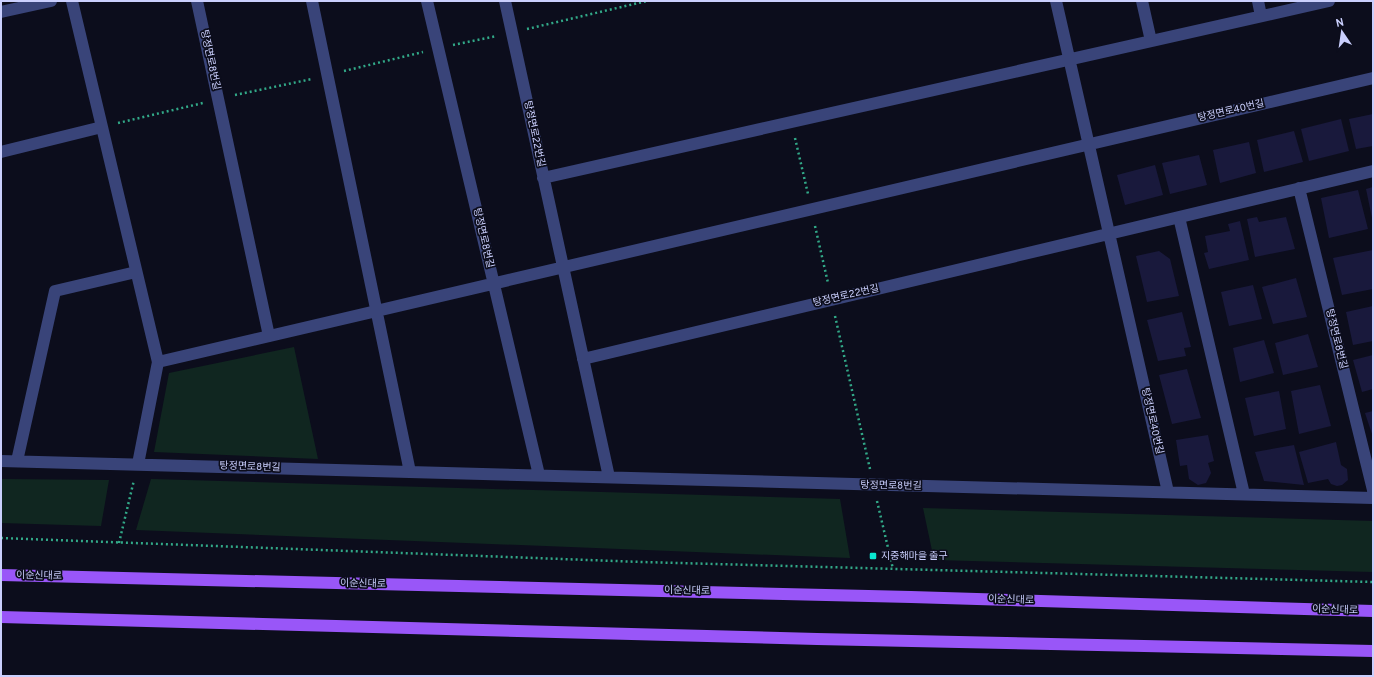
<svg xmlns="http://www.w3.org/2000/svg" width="1374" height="677" font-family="Overpass,'Noto Sans KR',sans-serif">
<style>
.green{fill:#102620}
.building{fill:#19193c}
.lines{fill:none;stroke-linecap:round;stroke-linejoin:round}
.path{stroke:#32a988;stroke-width:2.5;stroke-dasharray:2 3;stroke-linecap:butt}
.minor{stroke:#394479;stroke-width:12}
.major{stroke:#9956f8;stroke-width:12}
.poi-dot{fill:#0ae8d0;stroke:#0c0d1c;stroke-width:1.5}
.labels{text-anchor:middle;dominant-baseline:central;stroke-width:3.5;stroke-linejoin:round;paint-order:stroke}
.street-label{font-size:10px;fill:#cacffd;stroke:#0c0d1c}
.poi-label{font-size:10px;fill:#cacffd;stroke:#0c0d1c;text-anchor:start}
</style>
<rect width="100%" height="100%" fill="#0c0d1c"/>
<path class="green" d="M294 347 318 459 154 452 169 373Z
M1 479 109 480 101 526 1 523Z
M151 479 840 499 850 558 136 530Z
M923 508 1373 521V572L934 560Z"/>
<path class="building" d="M1373 114V146L1356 149 1349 119Z
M1341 119 1349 151 1309 161 1301 129Z
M1294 131 1303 162 1264 172 1257 140Z
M1249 142 1256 173 1220 183 1213 150Z
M1199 155 1207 185 1170 194 1162 163Z
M1155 165 1163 195 1125 205 1117 175Z
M1373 187V218H1372L1366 189Z
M1358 190 1368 229 1329 238 1321 198Z
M1257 217 1259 222 1286 217 1295 249 1255 257 1247 219Z
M1240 221 1249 260 1209 269 1204 253 1208 252 1205 236 1230 231 1228 224Z
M1373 250V289L1342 295 1333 258Z
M1159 251 1170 259 1179 296 1147 302 1136 256Z
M1296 278 1307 317 1273 324 1262 287Z
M1253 285 1262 319 1229 326 1221 292Z
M1373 306V341L1353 345 1346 312Z
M1182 312 1191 347 1184 348 1186 356 1158 361 1147 320Z
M1308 334 1318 367 1283 375 1275 343Z
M1264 340 1274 373 1240 382 1233 348Z
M1373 355V389L1362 392 1353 360Z
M1187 369 1201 418 1172 424 1159 375Z
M1320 385 1331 426 1299 434 1291 391Z
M1279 391 1286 429 1254 436 1245 398Z
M1373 411V437L1365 413Z
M1208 435 1214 461 1208 463 1211 473 1206 483 1198 485 1189 479 1187 465 1180 466 1176 440Z
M1336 442 1341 465 1347 469 1348 480 1342 485 1337 486 1331 484 1328 479 1308 483 1299 452Z
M1294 445 1304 485 1264 481 1255 452Z"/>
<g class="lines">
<path class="path" d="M527 29 647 1
M453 45 497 36
M344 71 423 52
M235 95 312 79
M118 123 203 103
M795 138 808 194
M815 226 828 283
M835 316 870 469
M877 501 893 569
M1 538 642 562 1373 582
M119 543 134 480"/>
<path class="minor" d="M72 1 158 362 138 464
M197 1 269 336
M312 1 410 472
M427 1 539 475
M505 1 609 477
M1056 1 1168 492
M1142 1 1151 41
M1258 1 1261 16
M1 12 51 1
M1 152 102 127
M543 178 1329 1
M1299 188 1373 490
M1179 217 1244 494
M583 359 1373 171
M158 362 1373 78
M1 461 1373 498
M17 461 55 291 136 272"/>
<path class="major" d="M1 575 911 597 1373 611
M1 617 817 639 1373 651"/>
</g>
<rect class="poi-dot" x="869" y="552" width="8" height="8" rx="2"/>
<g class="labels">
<g class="street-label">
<text transform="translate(210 60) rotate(78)">탕정면로8번길</text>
<text transform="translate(1231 111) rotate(-13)">탕정면로40번길</text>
<text transform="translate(534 134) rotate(78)">탕정면로22번길</text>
<text transform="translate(483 238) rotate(77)">탕정면로8번길</text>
<text transform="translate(846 296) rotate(-13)">탕정면로22번길</text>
<text transform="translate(1336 339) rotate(76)">탕정면로8번길</text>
<text transform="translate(1152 421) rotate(77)">탕정면로40번길</text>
<text transform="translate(250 467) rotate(2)">탕정면로8번길</text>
<text transform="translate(891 486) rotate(1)">탕정면로8번길</text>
<text transform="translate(39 576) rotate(1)">이순신대로</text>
<text transform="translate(363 584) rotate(1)">이순신대로</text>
<text transform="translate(687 591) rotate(1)">이순신대로</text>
<text transform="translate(1011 600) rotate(2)">이순신대로</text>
<text transform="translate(1335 610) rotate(2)">이순신대로</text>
</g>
<g class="poi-label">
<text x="881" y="556">지중해마을 출구</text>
</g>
</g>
<rect width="1374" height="677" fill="none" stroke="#cacffd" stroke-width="4"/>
<g transform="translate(1342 32) rotate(347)" stroke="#0c0d1c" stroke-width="3" paint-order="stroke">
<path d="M0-3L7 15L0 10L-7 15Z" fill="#cacffd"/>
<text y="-6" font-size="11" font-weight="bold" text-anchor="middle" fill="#cacffd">N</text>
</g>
</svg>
